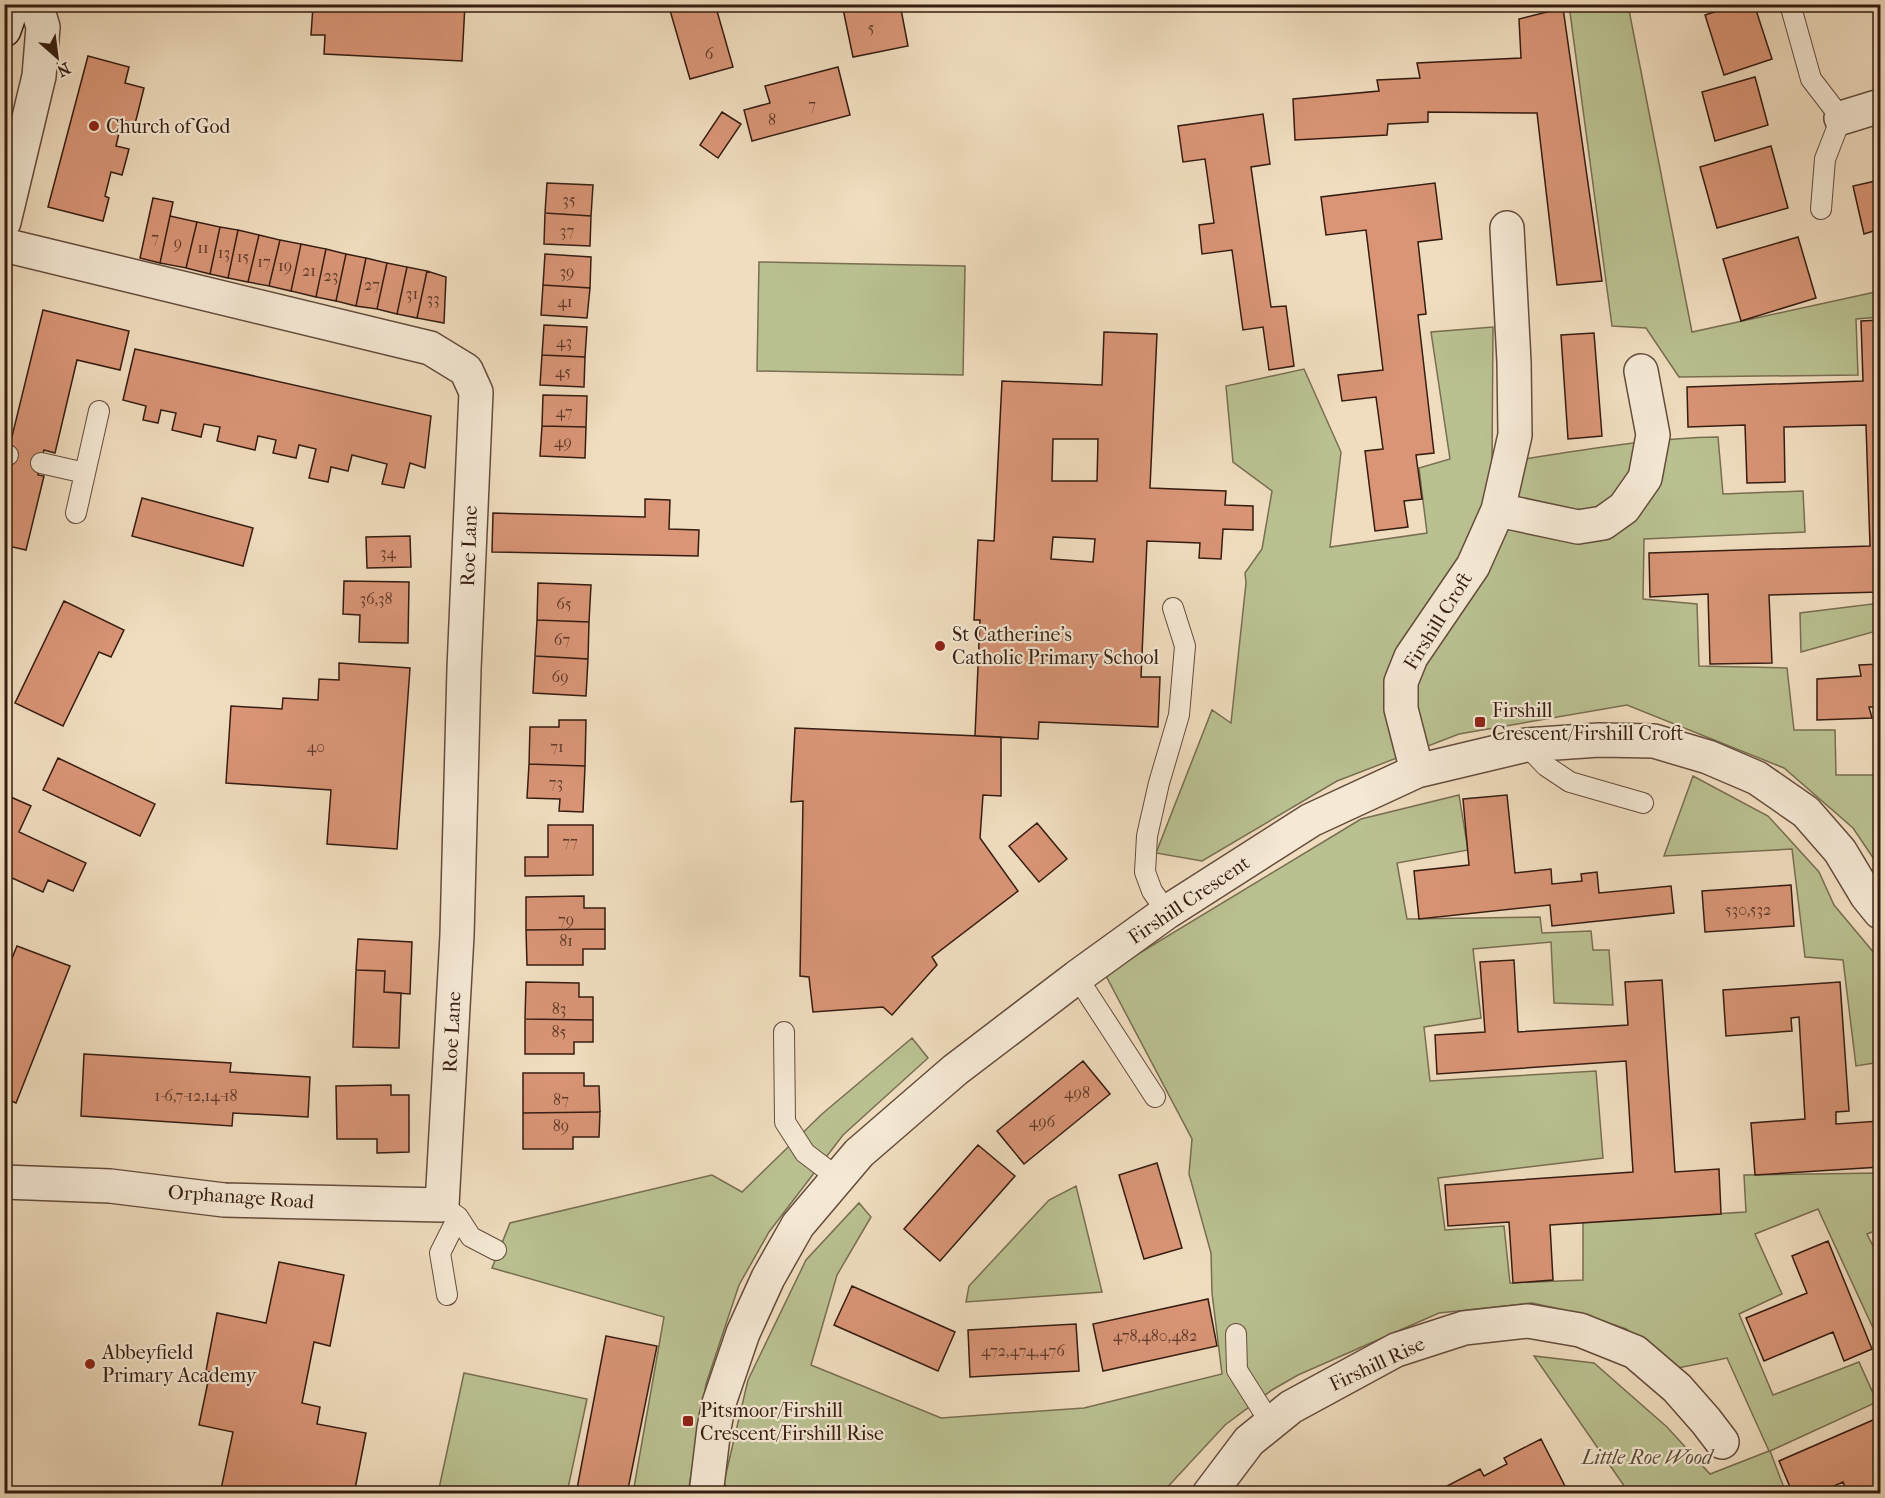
<svg xmlns="http://www.w3.org/2000/svg" width="1885" height="1498" font-family="'IM FELL French Canon',serif">
<style>
.green{fill:#bac191;stroke:#786e51;stroke-width:1.5}
.building{fill:#d99576;stroke:#361c11;stroke-width:1.5;fill-rule:evenodd}
.lines{fill:none;stroke-linecap:round;stroke-linejoin:round}
.service-casing{stroke:#644c3c;stroke-width:22}
.minor-casing{stroke:#644c3c;stroke-width:36}
.secondary-casing{stroke:#361c11;stroke-width:36}
.service{stroke:#f5e9d5;stroke-width:20}
.minor{stroke:#f5e9d5;stroke-width:33}
.secondary{stroke:#f5e9d5;stroke-width:33}
.poi-dot{fill:#8f2418;stroke:#f5e9d5;stroke-width:2}
.labels{text-anchor:middle;dominant-baseline:central;stroke-width:4.5;stroke-linejoin:round;paint-order:stroke}
.number-label{font-size:16px;fill:#5f3a2a}
.poi-label{font-size:20px;fill:#361c11;stroke:#f5e9d5;text-anchor:start}
.street-label{font-size:20px;fill:#361c11;stroke:#f5e9d5}
.park-label{font-size:20px;font-style:italic;fill:#5e4e37;stroke:#f5e9d5}
</style>
<rect width="100%" height="100%" fill="#f0ddbf"/>
<filter id="stains"><feTurbulence type="fractalNoise" baseFrequency=".00333" numOctaves="4"/><feColorMatrix values="0 0 0 0 .2 0 0 0 0 .09 0 0 0 0 .02 0 0 0 .5 -.17"/></filter>
<radialGradient id="worn" r=".72"><stop offset=".6" stop-color="#630" stop-opacity="0"/><stop offset="1" stop-color="#630" stop-opacity=".3"/></radialGradient>
<path class="green" d="M1569 5H1628L1692 332 1880 291V317L1856 319 1858 375 1679 377 1646 328 1612 326Z
M759 262 965 266 963 375 757 371Z
M1493 327 1492 464C1567 453 1642 438 1718 437L1723 494 1803 491 1805 532 1644 539 1643 599 1697 604 1699 666 1787 668 1794 730H1835L1836 775H1880V868L1853 828 1784 768 1627 705 1459 734 1337 781 1202 861 1156 853 1212 710 1231 723 1246 583 1245 573 1262 549 1272 491 1233 462 1226 386 1304 369 1341 452 1330 547 1427 533 1419 468 1450 459 1431 332Z
M1880 603V630L1801 652 1800 613Z
M1693 776 1768 816 1819 872 1834 905 1880 960V1062L1856 1066 1843 960 1805 957 1792 849 1664 856Z
M1459 795 1468 850 1397 863 1407 919 1540 917 1542 933 1591 931 1593 950H1609L1613 1005 1554 1003 1551 942 1473 949 1481 1018 1424 1027 1430 1081 1596 1071 1603 1158 1438 1178 1445 1230 1504 1226 1510 1283 1583 1280V1222L1746 1212 1744 1175 1880 1173V1229L1867 1234 1880 1260V1343L1818 1209 1755 1234 1782 1294 1739 1314 1773 1395 1859 1362 1877 1402 1770 1451 1786 1493H1629L1534 1356 1594 1363 1667 1427 1710 1474 1769 1451 1727 1358 1678 1368 1626 1329 1582 1314 1532 1303 1439 1313 1298 1375 1272 1390 1225 1425 1162 1493 728 1494 724 1482 748 1380 806 1260 859 1203 871 1217 837 1275 811 1365 941 1418 1084 1408 1222 1374 1212 1293 1211 1253 1189 1174 1192 1139 1105 974 1361 819Z
M912 1038 928 1058 843 1135 769 1232 739 1285 706 1384 688 1493H633L664 1317 492 1268 510 1223 712 1175 742 1192 822 1114Z
M1076 1186 1102 1292 966 1302 969 1286 1049 1200Z
M464 1373 587 1399 567 1493H438Z"/>
<path class="building" d="M324 4H465L462 61 324 54 325 35H311L313 6H324Z
M678 4H715L733 67 690 79 669 7Z
M842 4H900L908 46 853 57Z
M1739 4H1754L1772 59 1724 75 1705 15Z
M1563 8 1602 281 1557 285 1537 113 1428 112V122L1388 124 1387 135 1295 140 1293 99 1379 91 1377 80 1420 78 1417 63 1521 58 1519 19Z
M88 56 129 67 125 83 144 88 135 124 122 120 116 146 129 149 122 175 111 172 105 196 109 198 103 221 48 207Z
M838 67 850 115 752 141 744 110 770 103 765 86Z
M1755 77 1768 125 1715 141 1702 92Z
M722 112 741 124 718 158 700 145Z
M1263 114 1270 164 1251 167 1271 307 1286 306 1294 366 1269 370 1263 327 1243 330 1232 250 1202 254 1199 225 1214 223 1205 159 1183 162 1178 126Z
M1771 146 1788 208 1717 228 1700 167Z
M1880 180V229L1864 234 1853 186Z
M547 183 593 185 591 216 545 213Z
M1435 183 1442 239 1418 242 1426 314 1418 315 1434 453 1416 455 1422 499 1404 501 1408 527 1375 531 1365 451 1383 449 1376 397 1342 401 1338 375 1383 370 1366 230 1326 235 1321 197Z
M153 198 173 202 160 263 140 258Z
M545 213 591 216 590 246 544 244Z
M170 216 197 222 186 268 160 263Z
M197 222 220 227 210 274 186 268Z
M220 227 238 230 228 278 210 274Z
M238 230 259 235 248 282 228 278Z
M259 235 280 240 269 286 248 282Z
M1798 237 1816 298 1741 321 1723 259Z
M280 240 301 244 291 291 269 286Z
M301 244 326 249 316 297 291 291Z
M326 249 346 254 336 301 316 297Z
M346 254 366 258 356 306 336 301Z
M545 254 591 257 590 288 543 285Z
M366 258 387 263 377 309 356 306Z
M387 263 407 267 397 314 377 309Z
M407 267 427 271 417 318 397 314Z
M427 271 446 277 444 323 417 318Z
M543 285 590 288 587 318 541 315Z
M43 310 129 331 120 370 77 360 55 453 44 450 38 475 44 476 26 550 4 545V469Z
M1880 320V592L1769 595 1772 663 1710 664 1708 594 1650 597 1649 553 1870 546 1866 425 1784 427 1785 482 1747 483 1745 425 1688 427 1687 387 1863 381 1861 321Z
M544 325 587 327 585 357 542 355Z
M1104 332 1157 334 1150 488 1226 491 1225 505 1253 506V530L1223 529 1221 559 1199 558 1200 543 1147 541 1141 677H1160L1158 727 1039 722 1038 739 975 736 980 620H974L978 540 994 541 1002 381 1102 385ZM1053 439H1098L1097 481H1052ZM1053 537 1095 539 1093 562 1051 559Z
M1594 333 1602 436 1568 439 1561 335Z
M135 349 431 416 425 468 410 463 404 488 382 484 387 464 352 455 348 471 331 467 328 482 309 478 316 449 299 445 296 458 273 453 276 440 258 436 255 450 217 441 220 427 204 424 201 437 172 430 176 413 161 410 158 423 143 420 146 406 123 400Z
M542 355 585 357 584 387 540 385Z
M543 395 587 396 586 427 542 426Z
M542 426 586 427 585 458 540 456Z
M142 498 253 528 243 566 132 536Z
M645 499 670 500 669 529 699 530 698 556 492 552 493 513 645 517Z
M410 536 411 567 367 568 366 537Z
M344 581 409 582 408 643 359 642 360 615 343 614Z
M538 583 591 585 589 622 537 620Z
M64 601 124 630 111 657 99 652 63 726 15 703Z
M537 620 589 622 588 659 535 656Z
M535 656 588 659 586 696 533 693Z
M339 663 410 668 397 849 327 844 331 790 226 783 231 706 282 709 283 698 318 700 319 679 339 680Z
M1880 664V707H1869L1872 718 1817 720V679L1861 676 1859 665Z
M559 720H586L585 766 529 764 530 727H559Z
M795 728 1001 737V796L983 795 980 838 1018 891 932 957 937 965 892 1015 883 1007 813 1012 809 977 800 976 803 801 791 802Z
M58 758 155 804 140 836 43 790Z
M529 764 585 766 583 812 559 811 560 799 527 798Z
M4 794 31 806 19 832 86 863 73 891 48 880 43 892 10 877 4 891Z
M1507 795 1515 873 1551 869 1552 884 1582 881 1581 874 1597 872 1599 893 1671 886 1674 913 1552 926 1550 905 1419 919 1414 871 1469 865 1463 799Z
M1037 823 1067 859 1039 882 1009 846Z
M548 825H593V875L525 876V857H548Z
M1791 885 1794 926 1705 932 1702 891Z
M584 896V908H605V929L526 930V897Z
M605 929V949H583V965H527L526 930Z
M358 939 412 942 410 994 384 992 385 971 356 970Z
M17 946 70 966 16 1103 4 1098V978Z
M1514 960 1518 1032 1628 1025 1625 982 1662 980 1675 1172 1719 1169 1721 1214 1550 1225 1553 1280 1513 1283 1509 1222 1448 1226 1445 1185 1633 1172 1626 1061 1437 1074 1435 1035 1485 1032 1480 962Z
M356 970 385 971 384 992 401 993 399 1048 353 1047Z
M526 982 579 983V997H593V1020L525 1019Z
M1840 982 1849 1111 1836 1112V1124L1880 1121V1167L1755 1175 1751 1123 1805 1119 1799 1017 1791 1018 1792 1031 1726 1036 1723 990Z
M525 1019 593 1020V1042H574V1054H525Z
M84 1054 231 1063 230 1072 310 1077 308 1117 233 1113 232 1126 81 1116Z
M1083 1061 1110 1094 1024 1164 997 1131Z
M523 1073H584V1086H599L600 1112 523 1113Z
M391 1085V1095H409V1152L377 1153V1139H337L336 1086Z
M600 1112 599 1137H573V1149H523V1113Z
M978 1145 1015 1176 940 1261 904 1229Z
M1157 1163 1182 1248 1144 1259 1119 1175Z
M1828 1241 1872 1349 1844 1361 1833 1332 1764 1361 1746 1318 1807 1293 1792 1256Z
M279 1262 344 1275 330 1346 314 1342 302 1403 320 1407 317 1424 366 1433 354 1494H220L233 1432 199 1425 210 1372 206 1371 217 1313 266 1323Z
M852 1286 955 1332 938 1371 834 1325Z
M1208 1299 1217 1346 1103 1371 1093 1324Z
M1076 1324 1079 1371 970 1377 968 1330Z
M606 1336 657 1346 627 1494H576Z
M1880 1417V1494H1848L1843 1482 1816 1494H1793L1779 1461Z
M1541 1439 1569 1494H1449L1445 1487 1480 1469 1484 1476 1507 1464 1504 1458Z"/>
<g class="lines">
<defs>
<path id="service" d="M1790 4 1811 79 1841 118 1825 159 1821 209
M4 455H8
M41 463 85 473
M76 513 99 411
M1526 745 1546 766 1570 782 1643 803
M1167 912 1152 891 1145 872 1147 836 1159 783 1179 715 1185 646 1173 608
M1077 977 1155 1097
M784 1032 785 1122 805 1153 838 1178
M451 1212 458 1217 471 1237 496 1250
M447 1295 440 1253 458 1217
M1236 1334 1237 1370 1271 1424"/>
<path id="minor" d="M1841 118 1880 106
M4 222 39 76 43 27 36 4
M4 245 430 348 466 370 476 392 464 669 457 935 442 1205 224 1200 110 1186 4 1182
M1498 510 1578 527 1603 523 1624 508 1645 478 1653 435 1641 371
M1417 771 1401 709V682L1411 657 1473 566 1498 510 1515 435 1514 362 1507 228
M706 1494 714 1428 719 1403 743 1333 768 1278 798 1225 859 1153 955 1070 1077 977 1167 912 1311 820 1417 771 1526 745 1599 740 1654 741 1708 757 1757 778 1806 812 1840 851 1867 896 1880 912
M1209 1494 1249 1441 1291 1407 1396 1350 1464 1328 1528 1321 1580 1330 1635 1352 1677 1388 1706 1421 1722 1442"/>
<path id="secondary" d="M4 30 13 4"/>
</defs>
<use href="#service" class="service-casing"/>
<use href="#minor" class="minor-casing"/>
<use href="#secondary" class="secondary-casing"/>
<use href="#service" class="service"/>
<use href="#minor" class="minor"/>
<use href="#secondary" class="secondary"/>
</g>
<g class="poi-dot">
<circle cx="94" cy="126" r="6"/>
<circle cx="940" cy="646" r="6"/>
<rect x="1474" y="716" width="12" height="12" rx="3"/>
<circle cx="90" cy="1364" r="6"/>
<rect x="682" y="1415" width="12" height="12" rx="3"/>
</g>
<g class="labels">
<g class="number-label">
<text x="871" y="27">5</text>
<text x="709" y="53">6</text>
<text x="812" y="104">7</text>
<text x="772" y="119">8</text>
<text x="569" y="199">35</text>
<text x="567" y="230">37</text>
<text x="155" y="237">7</text>
<text x="178" y="242">9</text>
<text x="203" y="247">11</text>
<text x="224" y="252">13</text>
<text x="243" y="256">15</text>
<text x="264" y="261">17</text>
<text x="285" y="265">19</text>
<text x="309" y="270">21</text>
<text x="567" y="271">39</text>
<text x="331" y="275">23</text>
<text x="372" y="284">27</text>
<text x="412" y="293">31</text>
<text x="433" y="298">33</text>
<text x="565" y="301">41</text>
<text x="564" y="341">43</text>
<text x="563" y="371">45</text>
<text x="564" y="411">47</text>
<text x="563" y="441">49</text>
<text x="388" y="552">34</text>
<text x="376" y="598">36,38</text>
<text x="564" y="603">65</text>
<text x="562" y="639">67</text>
<text x="560" y="676">69</text>
<text x="316" y="746">40</text>
<text x="557" y="746">71</text>
<text x="556" y="782">73</text>
<text x="570" y="841">77</text>
<text x="1748" y="909">530,532</text>
<text x="566" y="919">79</text>
<text x="566" y="940">81</text>
<text x="559" y="1008">83</text>
<text x="559" y="1031">85</text>
<text x="1077" y="1092">498</text>
<text x="196" y="1095">1-6,7-12,14-18</text>
<text x="561" y="1099">87</text>
<text x="1042" y="1121">496</text>
<text x="561" y="1125">89</text>
<text x="1155" y="1335">478,480,482</text>
<text x="1023" y="1350">472,474,476</text>
</g>
<g class="poi-label">
<text x="106" y="126">Church of God</text>
<text x="952" y="634">St Catherine's<tspan x="952" dy="23">Catholic Primary School</tspan></text>
<text x="1492" y="710">Firshill<tspan x="1492" dy="23">Crescent/Firshill Croft</tspan></text>
<text x="102" y="1352">Abbeyfield<tspan x="102" dy="23">Primary Academy</tspan></text>
<text x="700" y="1410">Pitsmoor/Firshill<tspan x="700" dy="23">Crescent/Firshill Rise</tspan></text>
</g>
<g class="street-label">
<text transform="translate(469 546) rotate(-88)">Roe Lane</text>
<text transform="translate(1438 621) rotate(-58)">Firshill Croft</text>
<text transform="translate(1189 900) rotate(-34)">Firshill Crescent</text>
<text transform="translate(452 1032) rotate(-87)">Roe Lane</text>
<text transform="translate(241 1197) rotate(4)">Orphanage Road</text>
<text transform="translate(1377 1364) rotate(-25)">Firshill Rise</text>
</g>
<g class="park-label">
<text x="1647" y="1457">Little Roe Wood</text>
</g>
</g>
<rect width="1885" height="1498" fill="none" stroke="#f0ddbf" stroke-width="24"/>
<rect x="6" y="6" width="1873" height="1486" fill="none" stroke="#361c11" stroke-width="3"/>
<rect x="12" y="12" width="1861" height="1474" fill="none" stroke="#361c11" stroke-width="1.5"/>
<g transform="translate(57 57) rotate(152)" stroke="#f5e9d5" stroke-width="4.5" paint-order="stroke">
<path d="M0-4.5L10 22L0 15L-10 22Z" fill="#361c11"/>
<text y="-9" font-size="16" font-weight="bold" text-anchor="middle" fill="#361c11">N</text>
</g>
<rect width="100%" height="100%" filter="url(#stains)"/>
<rect width="100%" height="100%" fill="url(#worn)"/>
</svg>
